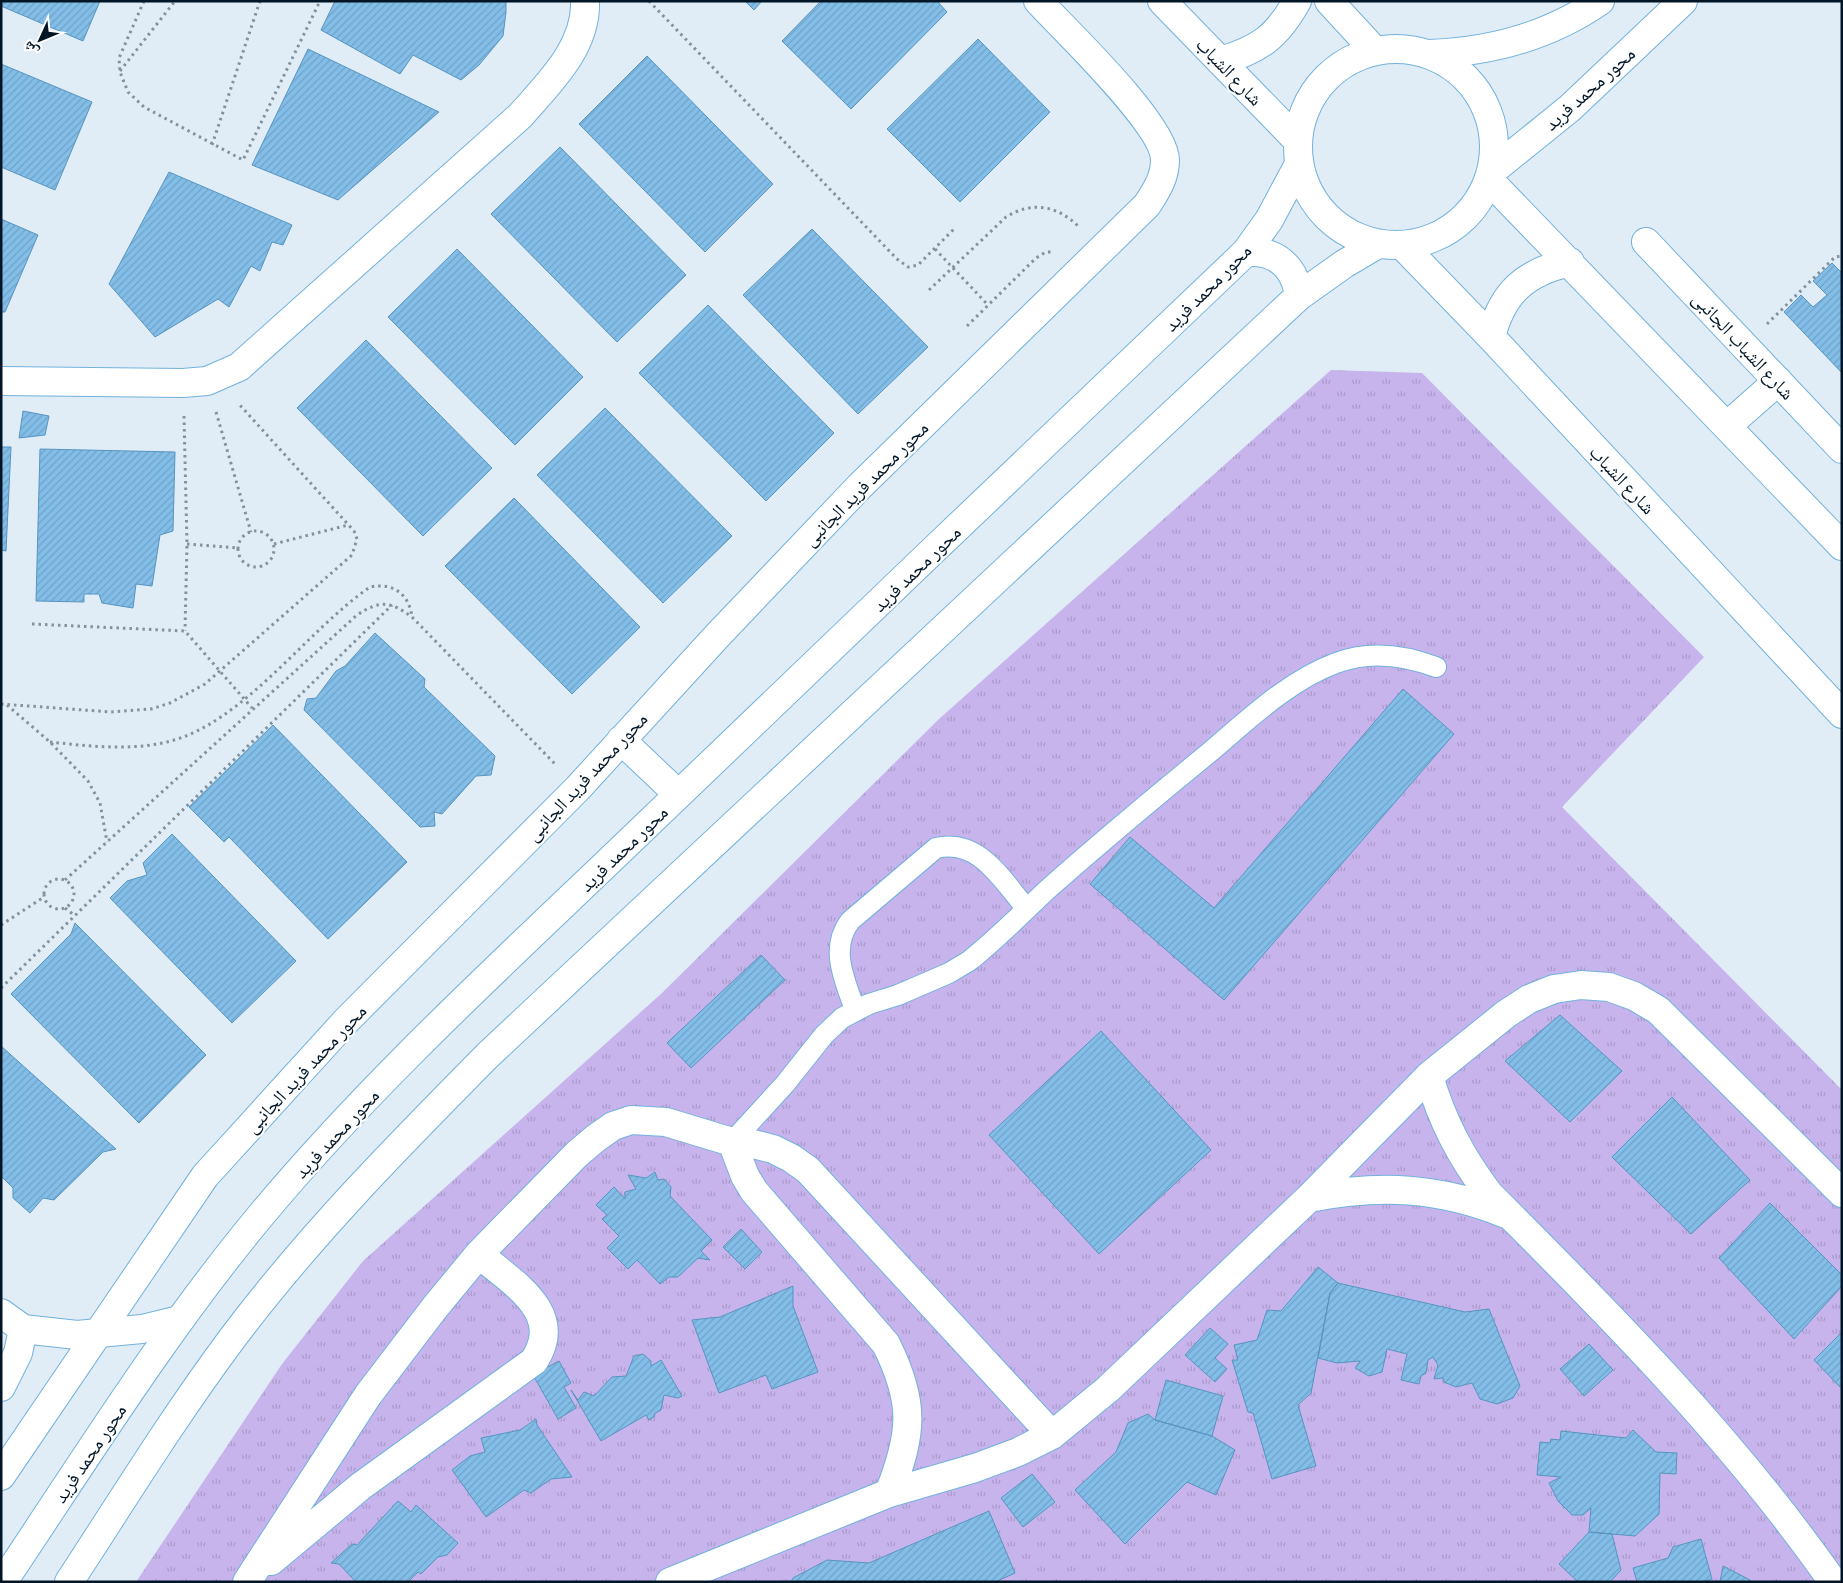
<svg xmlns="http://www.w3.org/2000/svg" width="1843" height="1583" font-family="Commissioner,'Noto Naskh Arabic',sans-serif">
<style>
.grass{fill:url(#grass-tufts)}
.building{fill:url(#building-hatch);stroke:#5694bf}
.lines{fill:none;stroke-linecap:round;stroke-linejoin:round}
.lane-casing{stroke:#72b1dd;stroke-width:22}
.street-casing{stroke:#72b1dd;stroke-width:30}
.secondary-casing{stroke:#72b1dd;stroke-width:30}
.path{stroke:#81919e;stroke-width:3;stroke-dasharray:2.5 4;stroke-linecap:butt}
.lane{stroke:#fff;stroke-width:20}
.street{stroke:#fff;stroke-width:28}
.secondary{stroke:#fff;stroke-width:28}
.labels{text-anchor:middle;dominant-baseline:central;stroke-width:4.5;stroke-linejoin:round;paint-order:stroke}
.street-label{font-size:19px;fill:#001526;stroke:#fff}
</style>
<defs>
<pattern id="grass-tufts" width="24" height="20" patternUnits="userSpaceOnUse" patternTransform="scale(1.25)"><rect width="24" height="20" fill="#c8b4ed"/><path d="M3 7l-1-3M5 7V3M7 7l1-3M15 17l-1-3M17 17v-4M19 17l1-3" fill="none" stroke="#aa9acb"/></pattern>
<pattern id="building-hatch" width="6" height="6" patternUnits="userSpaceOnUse" patternTransform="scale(1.25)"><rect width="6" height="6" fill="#83bee8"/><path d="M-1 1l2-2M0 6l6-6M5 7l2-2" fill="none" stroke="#6fa2c7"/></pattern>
</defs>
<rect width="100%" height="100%" fill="#e0edf6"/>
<path class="grass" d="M1331 370 1422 373 1704 657 1562 807 1842 1090V1582H136L282 1364 363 1261 662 993 939 719Z"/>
<path class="building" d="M1 1H100L83 41 1 6Z
M335 1H506V12L503 36 479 65 461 80 413 55 400 74 321 30Z
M745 1H762L754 10Z
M821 1H937L947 12 851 109 782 41Z
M978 39 1050 112 960 202 887 129Z
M308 49 439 112 338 200 252 165Z
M647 56 773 184 705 252 579 124Z
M1 64 92 102 55 190 1 167Z
M560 147 686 275 617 342 491 214Z
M169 172 292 225 283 245 272 242 260 271 251 266 229 307 218 299 155 337 109 284Z
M1 219 38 235 5 312H1Z
M812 229 928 347 858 414 743 295Z
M457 249 583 377 515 445 388 317Z
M1832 263 1842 273V373L1784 312 1801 295 1813 307 1827 295 1813 281Z
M708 305 834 433 766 501 639 373Z
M366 340 492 468 423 536 297 408Z
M605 408 732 536 663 603 537 475Z
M23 411 49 416 45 435 19 438Z
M1 447H11L6 551 1 550Z
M40 449 175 452 173 531 160 535 152 586 136 584 133 608 102 603 99 594H84V602L36 601Z
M514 498 640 627 572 694 445 566Z
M375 633 425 679 424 687 495 756 491 775 476 776 442 814 434 812 435 826 420 827 304 710 307 699 316 698 336 671 345 666Z
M1403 689 1454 734 1224 1000 1090 884 1130 837 1214 908Z
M273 725 407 862 328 939 229 837 224 842 189 807Z
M172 834 296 961 232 1023 110 898 127 881 147 875 143 863Z
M75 923 206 1055 139 1123 11 994 71 934Z
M761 955 785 980 691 1068 667 1043Z
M1560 1015 1622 1071 1570 1122 1505 1061Z
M1101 1031 1211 1150 1099 1254 989 1135Z
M1 1046 116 1149 103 1152 54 1200 43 1198 30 1213 13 1198V1188L1 1176Z
M1672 1097 1750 1180 1691 1234 1612 1157Z
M655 1172 658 1180 664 1179 671 1187 670 1196 712 1240 701 1251 710 1260 698 1258 678 1277H669L660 1284 637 1260 628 1269 607 1248 619 1236 602 1219 607 1215 596 1205 614 1187 625 1199V1192L636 1189 628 1175 646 1178Z
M1770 1203 1842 1275V1286L1794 1339 1719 1258Z
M741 1229 762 1252 745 1269 723 1247Z
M1318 1267 1338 1283 1330 1293 1311 1393 1298 1405 1316 1466 1272 1479 1253 1413 1248 1412 1232 1360H1238L1234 1345 1257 1340 1267 1310 1281 1311Z
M1338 1283 1465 1312 1489 1309 1520 1386 1513 1398 1497 1404 1480 1399 1472 1383 1456 1387 1444 1382 1443 1378 1434 1379 1438 1365 1433 1357 1428 1360 1426 1373 1421 1376 1419 1384 1401 1380 1407 1354 1387 1349 1382 1372 1369 1376 1355 1368 1360 1361 1337 1363 1318 1358 1330 1293Z
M793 1286V1306L818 1372 772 1389 766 1375 719 1393 692 1320 720 1317Z
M1210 1328 1228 1344 1215 1358 1227 1369 1215 1382 1185 1355Z
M1842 1332V1389L1814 1360Z
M1589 1344 1613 1370 1584 1396 1560 1369Z
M643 1354 651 1361V1366L661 1360 682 1396 678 1398 664 1395 661 1410 654 1414 655 1416 649 1420 646 1415 601 1441 571 1390 578 1400 584 1392 594 1396 612 1377 626 1376 634 1356Z
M559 1361 571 1383 564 1387 576 1408 558 1419 533 1375Z
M1166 1380 1223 1396 1212 1436 1155 1420Z
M1148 1414 1155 1420 1212 1436 1235 1450 1216 1495 1187 1482 1125 1544 1075 1490 1116 1452 1128 1423Z
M536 1419 537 1425 572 1477 551 1479 531 1493 524 1490 486 1517 452 1470 470 1456 485 1452 481 1438 520 1430Z
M1633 1430 1656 1452 1677 1453 1676 1474 1660 1473 1659 1514 1635 1536 1589 1532 1591 1508 1583 1515H1572L1558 1501 1549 1483 1561 1477 1537 1475 1540 1442 1550 1443 1551 1439 1560 1440 1561 1431 1626 1438Z
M1032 1474 1055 1502 1023 1527 1001 1498Z
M398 1501 411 1512 416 1505 458 1543 447 1555 438 1557 421 1574 418 1572 408 1582H356L339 1564 331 1563 352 1544 357 1545Z
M989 1511 1015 1573 995 1582H791L793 1578 827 1560 869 1563Z
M1589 1532 1612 1534 1621 1570 1610 1582H1578L1559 1564Z
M1701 1539 1712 1579 1703 1582H1637L1633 1568 1668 1558 1673 1547Z
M1723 1566 1750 1580 1751 1582H1720Z"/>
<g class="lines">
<defs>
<path id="lane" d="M855 1010C845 980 829 949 850 921L936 848C979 838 1001 879 1027 909
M732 1142 785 1084 824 1035 842 1018 869 1004 898 995 949 973 969 961C997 939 1022 913 1048 889 1101 842 1155 797 1210 752 1249 719 1288 681 1336 663 1370 650 1404 655 1436 667"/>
<path id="street" d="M1646 242 1842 449
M1 381 183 383 207 381 239 367 521 115C549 83 587 47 585 1
M1429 1076C1442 1121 1461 1157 1489 1194 1611 1316 1734 1440 1833 1582
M732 1142 745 1176 754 1191 886 1344C915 1402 913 1433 889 1493
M1309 1198C1380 1184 1439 1187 1506 1214
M1 1313 23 1329 77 1335 142 1329 179 1320
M1 1387 18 1353 23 1329
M271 1561 361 1486 534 1361C566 1312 512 1283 479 1254
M247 1582 368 1395 436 1306 479 1254 577 1154 596 1138 613 1126 631 1120 666 1122 732 1142 753 1144 773 1149 791 1158 808 1170 1052 1435
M670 1582 889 1493 975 1468 1018 1452 1052 1435 1108 1389 1309 1198 1429 1076 1506 1014 1529 999 1554 989 1581 985 1609 987 1634 996 1658 1010 1842 1193"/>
<path id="secondary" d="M1162 1 1298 141
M1329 1 1375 51
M1298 147a98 98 0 1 1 196 0a98 98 0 1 1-196 0Z
M1428 54C1490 52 1548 37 1600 1
M1220 61C1259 50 1277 37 1297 1
M1492 171 1570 108 1683 1
M1489 180 1842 546
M1402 245 1491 337 1842 714
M1246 252C1276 250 1295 267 1299 296
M1491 337C1502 293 1525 272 1570 262
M1727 426 1778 381
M621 740 678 794
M1 1476 205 1176 346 1021 578 788 718 635 859 487 1147 205C1156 191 1165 178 1165 160 1165 125 1065 30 1038 1
M3 1582C86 1458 166 1329 262 1214 372 1082 505 961 629 842 834 644 1040 449 1246 252L1269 220 1299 164
M69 1582C122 1501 173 1418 231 1340 308 1237 398 1146 488 1055L1299 296 1344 264 1378 244"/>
</defs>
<use href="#lane" class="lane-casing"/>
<use href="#street" class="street-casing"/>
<use href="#secondary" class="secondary-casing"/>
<path class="path" d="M144 1 119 58 120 72 128 92 144 107 243 160 320 1
M649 1 897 259 908 267 918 265 954 229
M120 71 175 1
M212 145 260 1
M935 249 988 305
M929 290 1006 217C1032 201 1057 205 1079 227
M1767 324 1835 257 1842 256
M967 326 1036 258 1046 252H1051
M216 412 251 532
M184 416 187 544 185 631
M238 549a18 18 0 1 1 36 0a18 18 0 1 1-36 0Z
M187 544 238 548
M274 544 348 525
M32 624 185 631 252 708
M1 704 111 712 151 709 170 703 205 684 352 555 357 539 354 531 238 403
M7 705 50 742 88 781 100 803 107 842
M50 742C88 746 129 751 167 742 243 724 306 631 370 587 393 582 409 594 412 617
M44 894a15 15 0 1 1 30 0a15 15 0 1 1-30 0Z
M65 880 357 615C380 600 390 601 412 617L555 764
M65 908 74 915
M1 925 44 897
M1 988 392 605"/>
<use href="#lane" class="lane"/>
<use href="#street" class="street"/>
<use href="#secondary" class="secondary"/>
</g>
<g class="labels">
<g class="street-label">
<text transform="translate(1230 71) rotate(46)">شارع الشباب</text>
<text transform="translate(1589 88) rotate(-42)">محور محمد فريد</text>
<text transform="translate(1207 287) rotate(-45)">محور محمد فريد</text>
<text transform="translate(1744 345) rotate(47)">شارع الشباب الجانبى</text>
<text transform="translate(1623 479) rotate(47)">شارع الشباب</text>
<text transform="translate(865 483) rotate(-45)">محور محمد فريد الجانبى</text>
<text transform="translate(916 568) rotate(-44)">محور محمد فريد</text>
<text transform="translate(586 776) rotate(-47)">محور محمد فريد الجانبى</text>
<text transform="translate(623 848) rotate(-44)">محور محمد فريد</text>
<text transform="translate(305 1068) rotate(-47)">محور محمد فريد الجانبى</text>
<text transform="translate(336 1133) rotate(-47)">محور محمد فريد</text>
<text transform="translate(89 1453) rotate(-56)">محور محمد فريد</text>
</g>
</g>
<rect width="1843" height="1583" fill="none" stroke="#001526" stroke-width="5"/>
<g transform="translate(40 40) rotate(226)" stroke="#ffffff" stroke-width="4" paint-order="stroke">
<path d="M0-4L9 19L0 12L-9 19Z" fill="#001526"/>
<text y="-8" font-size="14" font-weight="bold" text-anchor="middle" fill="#001526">ش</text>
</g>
</svg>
